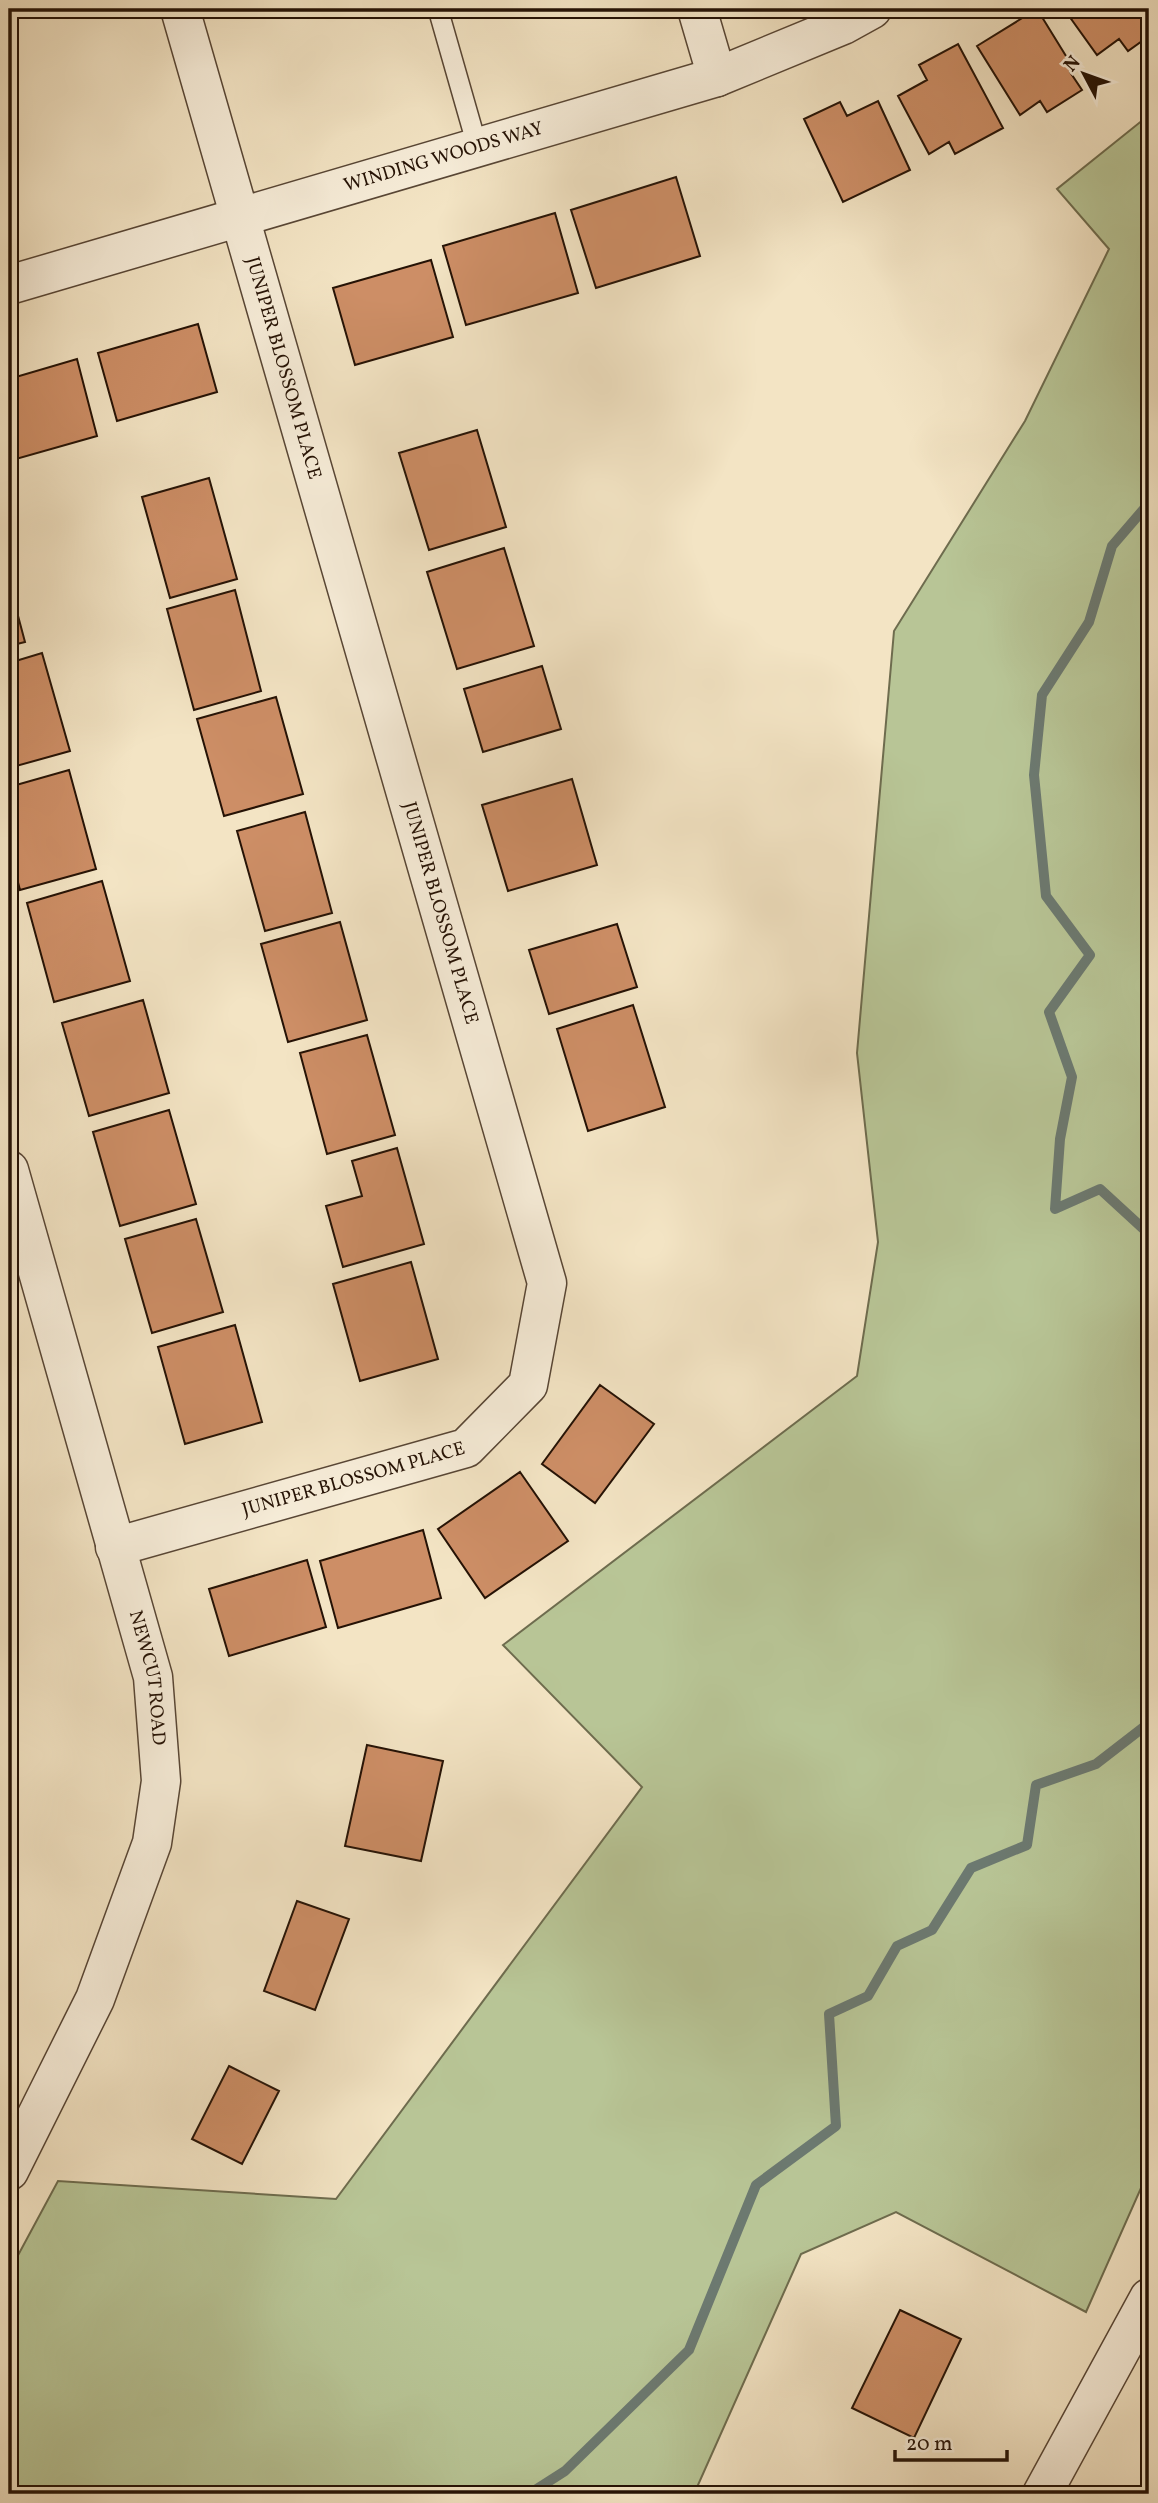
<svg xmlns="http://www.w3.org/2000/svg" width="1158" height="2503" font-family="Vollkorn,serif">
<style>
.green{fill:#b8c596;stroke:#6e6c4e;stroke-width:2}
.lines{fill:none;stroke-linecap:round;stroke-linejoin:round}
.stream{stroke:#6c7970;stroke-width:10}
.building{fill:#cd8e66;stroke:#251205;stroke-width:2}
.service-casing{stroke:#584635;stroke-width:22}
.minor-casing{stroke:#584635;stroke-width:41}
.tertiary-casing{stroke:#584635;stroke-width:41}
.service{stroke:#f7edd9;stroke-width:19}
.minor{stroke:#f7edd9;stroke-width:38}
.tertiary{stroke:#f7edd9;stroke-width:38}
.labels{text-anchor:middle;dominant-baseline:central;stroke-width:5;stroke-linejoin:round;paint-order:stroke}
.street-label{font-size:19px;fill:#251205;stroke:#f7edd9}
</style>
<rect width="100%" height="100%" fill="#f3e4c4"/>
<filter id="stains"><feTurbulence type="fractalNoise" baseFrequency=".00286" numOctaves="4"/><feColorMatrix values="0 0 0 0 .2 0 0 0 0 .09 0 0 0 0 .02 0 0 0 .5 -.17"/></filter>
<radialGradient id="worn" r=".72"><stop offset=".6" stop-color="#630" stop-opacity="0"/><stop offset="1" stop-color="#630" stop-opacity=".3"/></radialGradient>
<path class="green" d="M1149 115V2170L1086 2312 896 2212 801 2254 694 2494H9V2272L58 2181 336 2199 642 1787 503 1645 857 1376 878 1242 857 1053 894 631 1025 421 1109 249 1057 189Z"/>
<g class="lines">
<path class="stream" d="M1149 503 1112 546 1089 622 1042 695 1034 775 1046 896 1090 955 1049 1012 1072 1077 1060 1139 1055 1209 1100 1189 1149 1234
M529 2494 565 2471 689 2350 756 2185 836 2126 829 2014 868 1996 897 1946 932 1930 971 1868 1027 1845 1036 1785 1096 1764 1149 1723"/>
</g>
<path class="building" d="M1037 9 1074 69 1070 72 1082 90 1047 112 1040 101 1020 115 977 46Z
M1064 9H1149V36L1128 51 1119 39 1097 55Z
M958 44 1003 128 955 154 949 142 929 154 898 96 927 80 919 65Z
M878 101 910 170 843 202 804 119 840 102 847 116Z
M676 177 700 256 596 288 571 210Z
M555 213 578 293 466 325 443 246Z
M431 260 453 337 355 365 333 288Z
M198 324 217 392 117 421 98 353Z
M77 359 97 436 9 461V379Z
M477 430 506 527 429 550 399 453Z
M209 478 237 579 170 598 142 497Z
M504 548 534 646 457 669 427 572Z
M9 582 25 642 9 646Z
M235 590 261 691 194 710 167 609Z
M42 653 70 751 9 768V663Z
M542 666 561 729 483 752 464 689Z
M276 697 303 794 224 816 197 719Z
M69 770 96 869 20 890 9 848V787Z
M572 779 597 865 508 891 482 805Z
M305 812 332 913 265 931 237 831Z
M102 881 130 981 54 1002 27 903Z
M340 922 367 1020 288 1042 261 944Z
M617 924 637 987 549 1014 529 950Z
M143 1000 169 1093 89 1116 62 1023Z
M633 1005 665 1107 588 1131 557 1029Z
M367 1035 395 1135 327 1154 300 1053Z
M169 1110 196 1204 120 1226 93 1132Z
M397 1148 424 1244 343 1267 326 1206 362 1196 352 1161Z
M196 1219 223 1312 152 1333 125 1239Z
M411 1262 438 1359 360 1381 333 1284Z
M235 1325 262 1422 185 1444 158 1347Z
M600 1385 654 1424 595 1503 542 1464Z
M520 1472 568 1541 485 1598 438 1529Z
M423 1530 441 1598 338 1628 320 1561Z
M307 1560 326 1627 229 1656 209 1589Z
M367 1745 443 1761 421 1861 345 1846Z
M297 1901 349 1919 315 2010 264 1991Z
M229 2066 279 2091 242 2164 192 2139Z
M900 2310 961 2339 914 2438 852 2408Z"/>
<g class="lines">
<defs>
<path id="service" d="M438 9 478 149"/>
<g id="minor">
<path d="M697 9 717 77"/>
<path id="s1" d="M9 285 717 77 843 25 872 9"/>
<path id="s2" d="M115 1547 466 1448 528 1385 547 1283 180 9"/>
<path d="M1042 2494 1149 2298"/>
</g>
<g id="tertiary">
<path id="s3" d="M9 1170 153 1677 161 1781 152 1843 95 1999 9 2171"/>
</g>
</defs>
<use href="#service" class="service-casing"/>
<use href="#minor" class="minor-casing"/>
<use href="#tertiary" class="tertiary-casing"/>
<use href="#service" class="service"/>
<use href="#minor" class="minor"/>
<use href="#tertiary" class="tertiary"/>
</g>
<g class="labels">
<g class="street-label">
<text stroke="none"><textPath href="#s1" startOffset="453">WINDING WOODS WAY</textPath></text>
<text transform="translate(283 368) rotate(74)">JUNIPER BLOSSOM PLACE</text>
<text transform="translate(440 913) rotate(74)">JUNIPER BLOSSOM PLACE</text>
<text stroke="none"><textPath href="#s2" startOffset="248">JUNIPER BLOSSOM PLACE</textPath></text>
<text stroke="none"><textPath href="#s3" startOffset="527">NEWCUT ROAD</textPath></text>
</g>
</g>
<rect width="1158" height="2503" fill="none" stroke="#f3e4c4" stroke-width="35"/>
<rect x="10" y="10" width="1137" height="2482" fill="none" stroke="#251205" stroke-width="3.5"/>
<rect x="18" y="18" width="1123" height="2468" fill="none" stroke="#251205" stroke-width="2"/>
<g transform="translate(1084 74) rotate(311)" stroke="#f7edd9" stroke-width="5" paint-order="stroke">
<path d="M0-5L12 26L0 18L-12 26Z" fill="#251205"/>
<text y="-10" font-size="19" font-weight="bold" text-anchor="middle" fill="#251205">N</text>
</g>
<path d="M895 2450v10h112v-10" fill="none" stroke="#251205" stroke-width="3.5"/>
<text x="906" y="2450" font-size="21" fill="#251205" stroke="#f7edd9" stroke-width="5" paint-order="stroke">20 m</text>
<rect width="100%" height="100%" filter="url(#stains)"/>
<rect width="100%" height="100%" fill="url(#worn)"/>
</svg>
